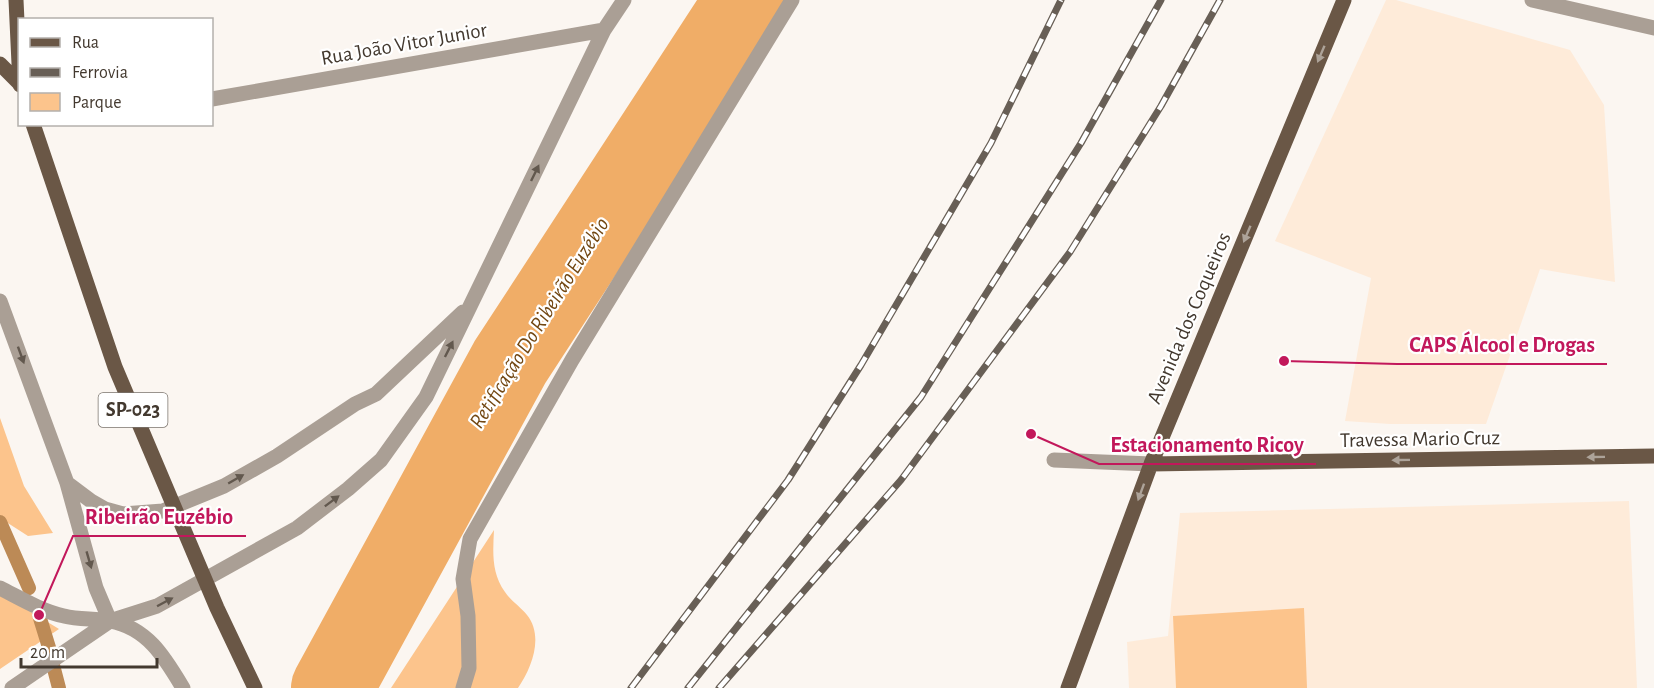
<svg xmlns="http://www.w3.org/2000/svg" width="1654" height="688" font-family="'Alegreya Sans',sans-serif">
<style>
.built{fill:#feebd9}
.green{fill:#fcc48c}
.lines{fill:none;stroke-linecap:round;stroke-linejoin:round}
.stream{stroke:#bc8a56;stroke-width:14}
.river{stroke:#f0ad67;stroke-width:82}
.minor{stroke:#aa9f95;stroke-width:15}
.major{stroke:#6a5746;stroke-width:15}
.rail-casing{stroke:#685f56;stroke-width:7}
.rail{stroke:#fff;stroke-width:4.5;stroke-dasharray:14;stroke-linecap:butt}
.major-bridge{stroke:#6a5746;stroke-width:15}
.oneway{fill:#ada399}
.oneway2{fill:#62584e}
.labels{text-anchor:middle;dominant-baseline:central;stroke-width:4.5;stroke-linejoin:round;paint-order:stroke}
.shield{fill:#fff;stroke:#7b746d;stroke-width:1.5}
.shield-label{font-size:20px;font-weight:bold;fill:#43392f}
.street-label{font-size:21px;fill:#43392f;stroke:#fff}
.water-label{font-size:22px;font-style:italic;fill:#724712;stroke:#fff}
.leader{fill:none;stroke:#c2185b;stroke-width:2}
.callout-dot{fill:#c2185b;stroke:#fff;stroke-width:2}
.callout-label{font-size:22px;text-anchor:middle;font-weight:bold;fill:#c2185b;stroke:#fff;stroke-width:4.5;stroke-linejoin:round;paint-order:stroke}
</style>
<rect width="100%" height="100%" fill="#fbf6f1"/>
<path class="built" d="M1386 0H1396L1570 50 1604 105 1615 282 1540 269 1486 424H1390L1345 421 1371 278 1275 241Z
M1629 501 1637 688H1129L1127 642 1168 636 1180 513Z"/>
<path class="green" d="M0 418 24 486 53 533 28 536 0 518Z
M494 530C493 551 491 573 505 592 511 601 521 607 527 615 544 636 532 668 518 688H391Z
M0 593 59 629 0 669Z
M1304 608 1307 688H1176L1173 616Z"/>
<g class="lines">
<path class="stream" d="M0 522 29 588
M39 615 51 654
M53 665 59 688"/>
<path class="river" d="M332 688 510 362 746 0"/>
<path class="minor" d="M1532 0 1654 28
M212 99 604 30
M0 301 67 483 96 588 110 621
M1054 460 1151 464
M67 483 91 501 105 509 123 514 163 511 224 486 277 456 355 404 376 394 463 312
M0 588C20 598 41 611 64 616 79 620 95 618 110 621 148 628 165 658 183 688
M12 688 110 621 157 606 297 528 348 489 381 460 426 397 604 30 624 0
M463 688 469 668 468 616 463 579 470 539 572 360 792 0"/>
<path class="major" d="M16 0 20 85
M0 64 18 82
M1151 464 1654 456
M1068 688 1151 464 1344 0"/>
<defs>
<path id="rail" d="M631 688 788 480 861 365 991 143 1061 0
M688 688 921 397 1081 143 1161 0
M719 688 901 480 1070 252 1161 106 1220 0"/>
</defs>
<use href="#rail" class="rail-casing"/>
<use href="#rail" class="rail"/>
<path class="major-bridge" d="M33 124 115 367 217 608 255 688"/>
</g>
<defs><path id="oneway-solid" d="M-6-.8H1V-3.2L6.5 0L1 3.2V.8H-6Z" transform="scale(1.5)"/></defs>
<g class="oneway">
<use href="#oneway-solid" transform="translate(1321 54) rotate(113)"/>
<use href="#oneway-solid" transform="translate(1247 234) rotate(113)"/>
<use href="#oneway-solid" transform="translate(1596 457) rotate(179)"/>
<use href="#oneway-solid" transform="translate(1401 460) rotate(179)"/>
<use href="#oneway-solid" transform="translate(1141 492) rotate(110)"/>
</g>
<g class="oneway2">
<use href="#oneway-solid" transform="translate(535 173) rotate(-64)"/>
<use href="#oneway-solid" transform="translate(449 349) rotate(-63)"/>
<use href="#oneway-solid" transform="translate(21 355) rotate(70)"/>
<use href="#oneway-solid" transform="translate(236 479) rotate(-30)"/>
<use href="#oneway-solid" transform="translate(332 501) rotate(-37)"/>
<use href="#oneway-solid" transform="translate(89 560) rotate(74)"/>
<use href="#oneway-solid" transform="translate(165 602) rotate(-28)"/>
</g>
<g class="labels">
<rect class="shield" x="98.5" y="393" width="69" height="34" rx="4.5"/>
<g class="shield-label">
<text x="133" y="410">SP-023</text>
</g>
<g class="street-label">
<text transform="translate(404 44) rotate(-10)">Rua João Vitor Junior</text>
<text transform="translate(1189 318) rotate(-67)">Avenida dos Coqueiros</text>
<text transform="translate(1420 439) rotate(-1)">Travessa Mario Cruz</text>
</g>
<g class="water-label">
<text transform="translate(539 323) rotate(-58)">Retificação Do Ribeirão Euzébio</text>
</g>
</g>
<path class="leader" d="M1284 361L1397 364H1607M1031 434L1099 464H1316M39 615L73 536H246"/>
<g class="callout-dot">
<circle cx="1284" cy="361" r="6"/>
<circle cx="1031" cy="434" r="6"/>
<circle cx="39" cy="615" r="6"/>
</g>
<g class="callout-label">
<text x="1502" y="352">CAPS Álcool e Drogas</text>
<text x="1207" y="452">Estacionamento Ricoy</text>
<text x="159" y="524">Ribeirão Euzébio</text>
</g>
<rect x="18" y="18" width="195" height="108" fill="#ffffff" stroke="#b4b0ac" stroke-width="1.5"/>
<rect x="30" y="38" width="30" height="9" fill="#6a5746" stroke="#b4b0ac" stroke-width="1.5"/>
<text x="72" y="48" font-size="18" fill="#43392f">Rua</text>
<rect x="30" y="68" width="30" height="9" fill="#685f56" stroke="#b4b0ac" stroke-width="1.5"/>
<text x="72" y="78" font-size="18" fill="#43392f">Ferrovia</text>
<rect x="30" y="93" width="30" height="18" fill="#fcc48c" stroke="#b4b0ac" stroke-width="1.5"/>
<text x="72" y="108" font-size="18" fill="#43392f">Parque</text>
<path d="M21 658v9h136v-9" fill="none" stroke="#43392f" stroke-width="3"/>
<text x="30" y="658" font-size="18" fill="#43392f" stroke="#ffffff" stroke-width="4.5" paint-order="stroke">20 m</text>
</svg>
